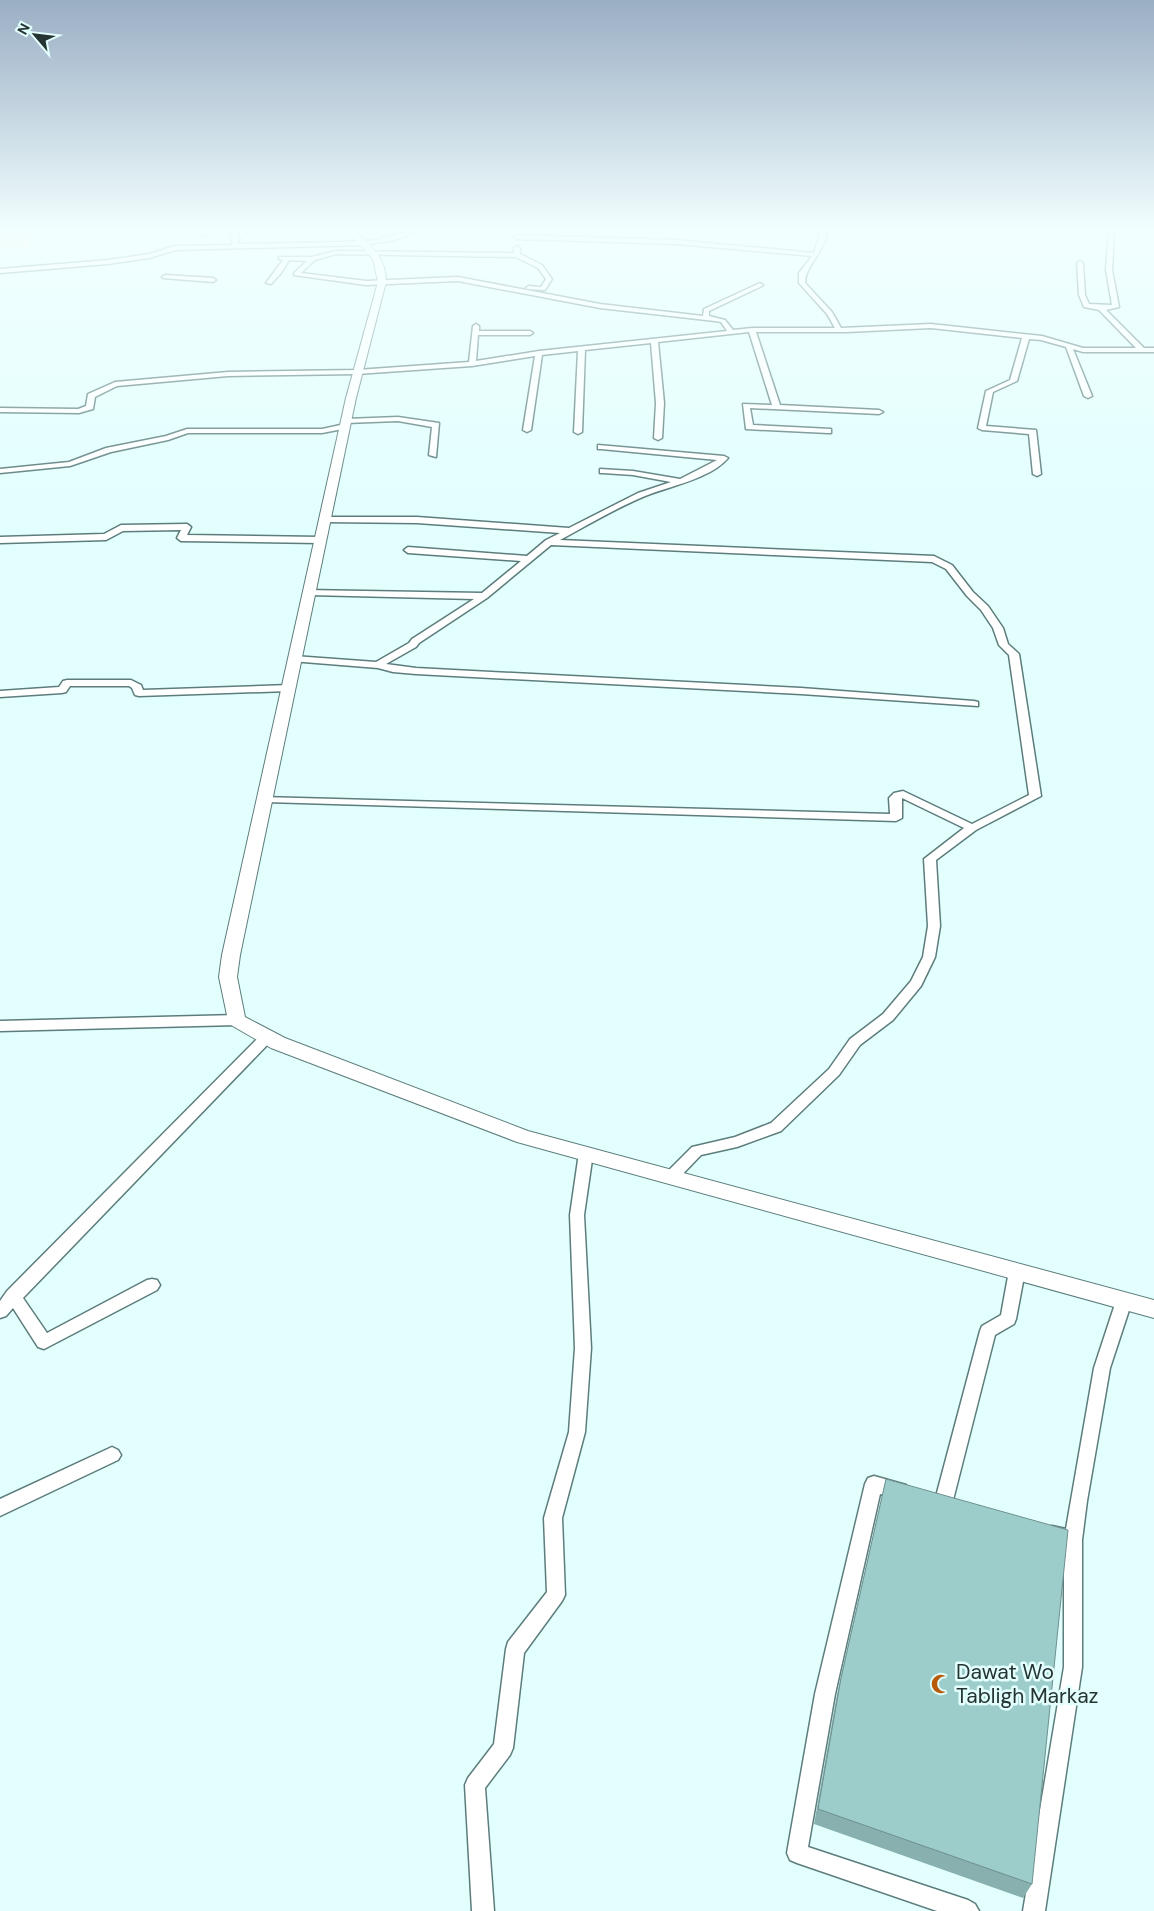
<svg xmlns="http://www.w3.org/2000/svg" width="1154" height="1911" font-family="'DM Sans',sans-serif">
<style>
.green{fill:#fee1d1}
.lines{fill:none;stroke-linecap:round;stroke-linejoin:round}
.street-casing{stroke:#5c7d7c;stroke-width:3}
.secondary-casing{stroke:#5c7d7c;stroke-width:2}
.street{fill:#fff;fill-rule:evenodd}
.secondary{fill:#fff;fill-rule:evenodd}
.wall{fill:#87b0af}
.building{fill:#9dcdcb;stroke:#6e908e}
.labels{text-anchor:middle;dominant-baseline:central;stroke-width:5;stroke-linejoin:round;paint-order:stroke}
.near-poi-label{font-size:21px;fill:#253333;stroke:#e2fffe;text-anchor:start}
</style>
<rect width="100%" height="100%" fill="#e2fffe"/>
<path class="green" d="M2 231H34L26 250 0 246V232Z"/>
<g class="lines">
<defs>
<path id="street" d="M204 231H210L205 236 202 234Z
M233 231H239L237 237 240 239 237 244C281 243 325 243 368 241 385 240 400 231 417 231L394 240 364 245 176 250 149 258 108 264 0 273V269L108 260 149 254 175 246 231 245 233 241 230 239Z
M821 231H827C825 253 805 265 805 283L832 312 841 328 931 324 1042 336 1083 348H1136L1099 310 1084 307 1079 295 1077 263 1080 261 1083 263 1085 295 1089 304 1112 305 1106 270 1109 232 1114 231 1112 270 1119 307 1106 310 1144 348H1154V352H1083L1073 349 1092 396 1088 398 1084 396 1066 347 1041 340 1029 339 1017 381 993 392 986 426 1036 430 1041 474 1037 476 1033 474 1029 434 982 430 978 428 986 391 1010 380 1022 338 931 328 847 332H756L780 405 879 410 883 412 879 414 750 408 753 425 831 429V433H828L746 429 743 404 772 405 749 332 658 342 664 403 662 438 658 440 654 438 656 403 651 343 585 350 582 432 578 434 574 432 578 351 542 355 531 430 527 432 523 430 535 356 472 366 357 374 228 376 117 386 95 397 93 409 79 413 0 412V408L78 409 86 406 88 394 115 382 228 372 357 370 469 362 473 326 476 324 479 326V331H530L533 333 530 335H478L476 361 539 351 727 331 721 322 715 321 600 308 458 281 366 285 294 275V273L307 261 289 260 281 273 271 284 266 283 283 260 279 259V257H312L336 251 514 253V248L517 246 520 248V254L542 265 552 279 545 290 527 289 526 288 529 286 541 287 546 279 538 268 516 257 336 254 315 260 301 273 366 281 458 277 600 304 703 316 704 309 760 283 763 285 762 286 709 311V316L725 320 733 330 752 328H835L827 314 799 283V273L812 256 676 244 516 239 513 237 516 235 676 240 814 253Z
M165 275 213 278 216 280 213 282 163 278 162 277Z
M398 417 439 423 436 457 429 455 432 427 398 421 346 423 342 421 346 419Z
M345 424H348V428L322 433H188L168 440 111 452 70 466 0 473V469L69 462 106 448 166 436 187 429H322Z
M598 445 724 456 728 458C710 479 670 486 645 496 616 508 588 525 560 540L934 556 952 565 973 592 988 606 1003 628 1008 644 1019 654 1041 796 976 830 936 860 940 926 935 957 921 986 893 1020 860 1045 839 1075 781 1131 737 1147 701 1155 676 1181 671 1183 666 1181 664 1177 666 1173 692 1147 735 1137 771 1123 829 1069 850 1039 883 1014 911 981 923 957 928 926 924 859 964 828 902 798V818L896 821 266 802 262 801 260 799 262 797 890 814 889 798 894 793 903 791 972 824 1029 795 1009 655 999 645 993 628 981 610 967 596 946 569 932 562 551 545 487 598 419 643 416 647 386 664 416 668 801 688 974 701 978 702V706L801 694 416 674 393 672 378 668 291 661V657L294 656 376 662 409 643 412 639 474 599 309 595 304 592 306 590 482 593 521 561 408 553 404 550 408 547 527 556 546 540 560 533 417 523 325 522 322 521V517H417L569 528 638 493 671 482 633 475 603 473H600V469L633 471 680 479 717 460 601 449H598Z
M187 524 191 527 187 535 320 537 324 540 320 543 181 541 177 538 181 530 123 531 106 540 0 543V537L104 534 121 525Z
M67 680H131L141 685 143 690 289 685 294 688 289 691 139 696 135 695 132 688 129 686H70L66 692 62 693 0 697V691L59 687 63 681Z
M237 1015 242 1017 244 1020 242 1023 237 1025 0 1031V1021Z
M267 1032 272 1034 274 1037 272 1040 23 1298 47 1333 147 1280 152 1279 157 1280 160 1285 157 1290 44 1349 38 1347 13 1308 6 1316 0 1318V1301L7 1291 262 1034Z
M586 1148 591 1149 593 1153 584 1215 591 1348 585 1432 562 1518 565 1595 562 1601 524 1653 513 1748 510 1755 485 1788 494 1911H472L465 1785 468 1778 494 1744 506 1649 508 1642 547 1592 544 1518 569 1432 575 1348 570 1215 579 1153 581 1149Z
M1017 1265 1022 1267 1025 1271 1016 1319 1014 1324 995 1335 952 1504 949 1510 943 1512 937 1510 934 1504 980 1331 982 1326 1001 1315 1009 1271 1012 1267Z
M1124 1294 1130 1296 1132 1301 1110 1368 1087 1501 1082 1540V1667L1045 1911H1023L1064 1667V1546L1046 1540 1043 1534 1046 1528 1052 1526 1066 1529 1094 1368 1116 1301 1118 1296Z
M112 1447 118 1450 121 1455 118 1460 0 1516V1499Z
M874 1476 906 1485 909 1491 906 1497 900 1499 880 1494 835 1694 808 1847 968 1900 975 1904 979 1911H937L797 1863 790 1860 787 1853 815 1694 865 1484 868 1478Z"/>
<path id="secondary" d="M347 231H356C372 247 386 258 386 282L356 398 240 955 237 977 245 1017 285 1038 528 1131 1154 1300V1318L517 1142 271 1048 231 1025 228 1020 219 977 222 955 346 398 378 282 373 259Z"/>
</defs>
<use href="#street" class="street-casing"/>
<use href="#secondary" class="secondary-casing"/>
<use href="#street" class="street"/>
<use href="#secondary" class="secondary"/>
</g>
<path class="wall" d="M886 1479 1032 1884 1023 1898 814 1824 837 1694Z"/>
<path class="building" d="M886 1479 1068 1530 1032 1884 818 1809 841 1678Z"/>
<linearGradient id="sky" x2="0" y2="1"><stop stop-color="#9aaec4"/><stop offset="0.46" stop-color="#f2ffff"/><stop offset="1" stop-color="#f2ffff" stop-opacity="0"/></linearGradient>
<rect width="1154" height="499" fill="url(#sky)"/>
<defs>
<symbol id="mosque-bare" viewBox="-9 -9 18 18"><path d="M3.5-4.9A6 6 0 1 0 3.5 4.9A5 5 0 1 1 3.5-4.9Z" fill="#b85b09" stroke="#e2fffe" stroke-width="2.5" paint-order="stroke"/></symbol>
</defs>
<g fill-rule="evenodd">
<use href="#mosque-bare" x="927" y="1670" width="28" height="28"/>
</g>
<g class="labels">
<g class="near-poi-label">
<text x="956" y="1672">Dawat Wo<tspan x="956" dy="24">Tabligh Markaz</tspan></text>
</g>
</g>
<g transform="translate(35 35) rotate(298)" stroke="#e2fffe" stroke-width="4" paint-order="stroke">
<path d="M0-4L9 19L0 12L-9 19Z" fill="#253333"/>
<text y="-8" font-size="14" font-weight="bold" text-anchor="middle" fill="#253333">N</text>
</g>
</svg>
